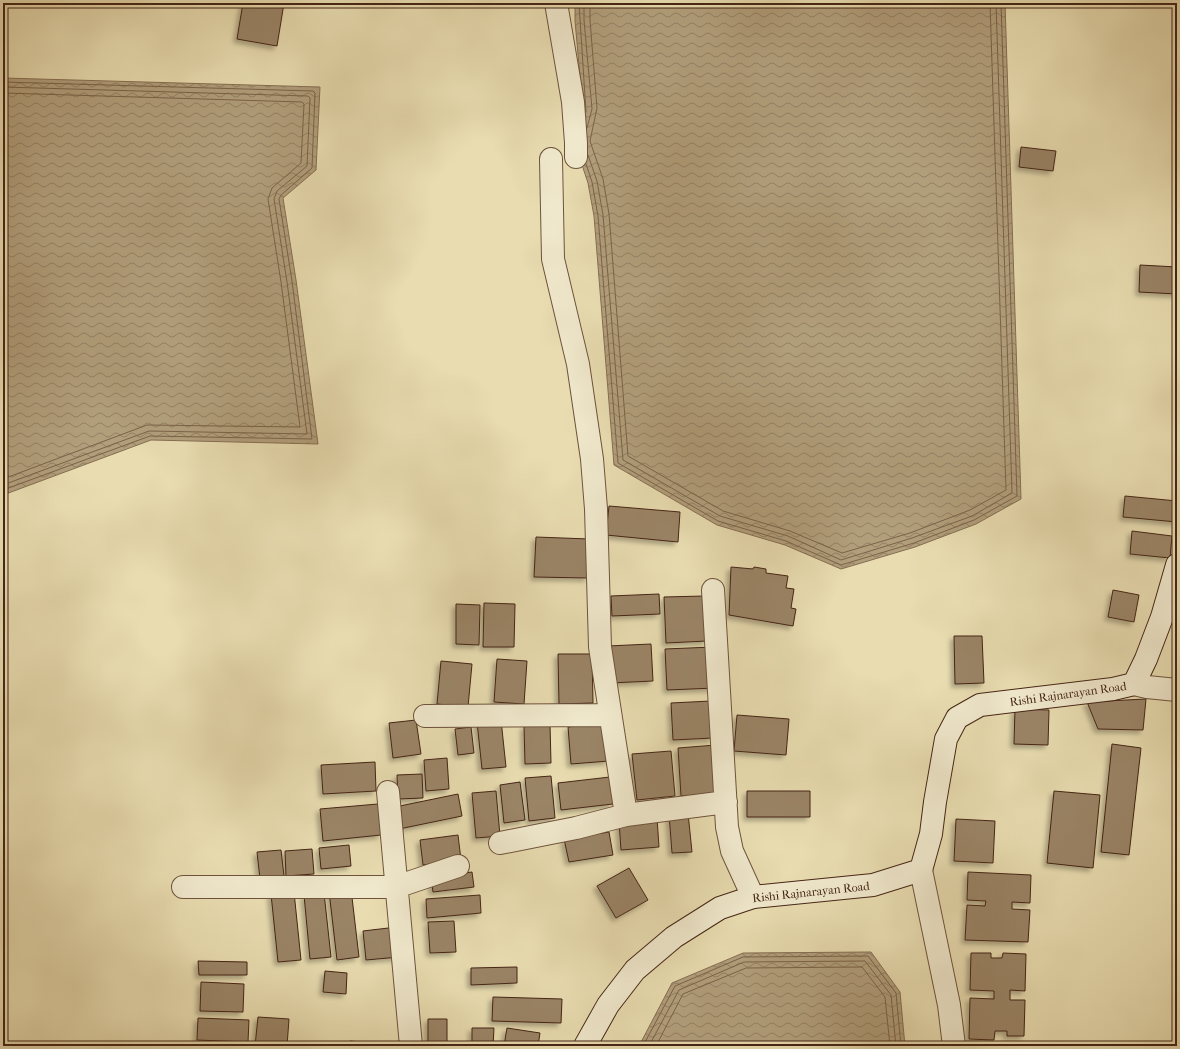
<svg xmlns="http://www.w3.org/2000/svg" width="1180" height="1049" font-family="'IM FELL French Canon',serif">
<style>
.water{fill:url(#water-waves);stroke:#866e52}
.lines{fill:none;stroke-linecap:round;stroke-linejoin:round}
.shore{stroke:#7b6248;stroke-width:1}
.building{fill:#9a8466;stroke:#452515;filter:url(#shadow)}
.minor-casing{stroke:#6e533c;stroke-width:24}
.secondary-casing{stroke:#452515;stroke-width:24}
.minor{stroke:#f0e8cc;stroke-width:22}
.secondary{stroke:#f0e8cc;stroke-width:22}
.labels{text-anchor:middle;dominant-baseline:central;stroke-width:3;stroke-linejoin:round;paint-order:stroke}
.street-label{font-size:12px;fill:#452515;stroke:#f0e8cc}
</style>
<defs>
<pattern id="water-waves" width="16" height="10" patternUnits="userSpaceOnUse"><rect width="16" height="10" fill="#b19e7b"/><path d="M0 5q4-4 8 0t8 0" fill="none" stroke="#928164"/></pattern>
<filter id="shadow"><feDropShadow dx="-3.5" dy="3.5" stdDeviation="2" flood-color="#0004"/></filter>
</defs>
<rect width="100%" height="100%" fill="#e8dcb0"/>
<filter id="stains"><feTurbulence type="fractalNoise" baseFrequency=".005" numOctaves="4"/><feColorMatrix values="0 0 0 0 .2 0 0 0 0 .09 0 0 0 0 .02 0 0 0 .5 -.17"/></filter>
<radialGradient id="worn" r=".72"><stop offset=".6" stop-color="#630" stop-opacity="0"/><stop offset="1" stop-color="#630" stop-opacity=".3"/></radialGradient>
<path class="water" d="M575 3H1005L1021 499 976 524 915 547 841 569 785 545 717 525 614 465 594 216 588 183 574 141 583 109 575 21Z
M3 78 320 87 316 170 283 198 296 280 318 444 151 440 3 495Z
M871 952 900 992 905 1046H639L672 983 743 953Z"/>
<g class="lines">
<path class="shore" d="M579 3 586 112
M584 3V20L592 109 587 128
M590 3V20L597 108 590 141 603 179 609 214 628 456 723 511 790 531 842 553 910 533 970 510 1006 490 990 3
M3 82 313 91 315 93 312 168 281 195 279 199 292 281 312 439 150 436 3 490
M3 87 308 96 310 98 307 166 277 191 274 199 287 282 307 434 149 431 3 485
M3 93 302 102 304 104 301 163 272 188 268 199 281 282 300 427 147 425 3 479
M588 155 597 181 603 215 623 460 720 516 788 536 841 560 912 538 972 516 1012 493 996 3
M586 164 592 182 598 216 618 463 718 521 786 541 841 565 914 543 974 520 1017 496 1001 3
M643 1046 675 986 743 957 868 956 896 993 901 1046
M649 1046 679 990 744 962 865 961 891 995 896 1046
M656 1046 683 994 746 968 862 967 885 997 890 1046"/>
</g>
<path class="building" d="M243 3H284L277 46 237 39Z
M1021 147 1056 151 1053 171 1019 167Z
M1140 265 1177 267V294L1139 292Z
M1125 496 1177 501V522L1123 517Z
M609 506 680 512 678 542 606 535Z
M1132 531 1172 536 1170 558 1130 554Z
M536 537 589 539 588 578 534 577Z
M731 567 753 569 754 567 766 569V573L788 576 786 588 794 589 791 608 796 609 793 626 729 615Z
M1113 590 1139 595 1134 622 1108 617Z
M659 594 660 614 612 616 611 596Z
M705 596 707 641 666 643 664 597Z
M484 603 515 604 514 647H483Z
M456 604 480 605 479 645 456 644Z
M954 636H982L984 683 955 684Z
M651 644 653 681 610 683 608 646Z
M713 647 715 688 667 690 665 649Z
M558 654H592L593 703 559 704Z
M497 659 527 661 524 704 494 702Z
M441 661 472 664 468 707 437 704Z
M1146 699 1143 730 1098 729 1087 702Z
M711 701 713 738 673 740 671 703Z
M1015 709 1049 710 1048 745 1014 744Z
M737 715 789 719 786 755 734 751Z
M416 720 421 754 393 758 389 723Z
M501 720 506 767 482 769 477 722Z
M605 723 609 761 571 764 568 727Z
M550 725 551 763 525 764 524 726Z
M471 727 474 753 458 755 455 729Z
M1112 744 1141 748 1129 855 1101 852Z
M716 745 719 794 681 796 678 748Z
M671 751 675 796 637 800 632 754Z
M447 758 449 789 426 791 424 760Z
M375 762 376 791 323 794 321 765Z
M422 774 423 798 398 799 397 775Z
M551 776 555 818 529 821 525 778Z
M610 777 613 804 561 810 558 783Z
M520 782 525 820 504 823 500 785Z
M496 791 500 836 476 838 472 793Z
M747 791H810V817H747Z
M1054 791 1100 795 1093 868 1047 863Z
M458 794 462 816 399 829 395 807Z
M378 804 381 835 323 841 320 809Z
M688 813 692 852 672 853 669 814Z
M657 818 659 847 621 850 619 821Z
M956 819 995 821 993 863 954 861Z
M609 832 613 855 569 862 564 839Z
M458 835 461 860 423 865 420 840Z
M349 845 351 866 321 869 319 848Z
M312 849 314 874 286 876 285 851Z
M281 850 284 876 260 879 257 852Z
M629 868 648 900 616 918 597 886Z
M472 872 474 887 433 892 431 878Z
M968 872 1031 875 1030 903 1012 902V909L1030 910 1028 942 965 940 967 905 985 906 986 901 967 900Z
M351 889 359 957 337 960 329 891Z
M294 892 301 960 278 962 271 894Z
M324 893 331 957 310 959 304 895Z
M480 895 481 913 427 918 426 899Z
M454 921 456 952 430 953 428 922Z
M397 927 399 957 366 960 363 931Z
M971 953H991V958H1002L1003 953 1026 954 1025 991 1010 990V1000H1025L1024 1036H1007V1031H995L994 1040 969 1039 970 998 994 999V991L970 990Z
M198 961 247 962V975H199Z
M517 967V983L471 985V968Z
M325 971 347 973 346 994 323 992Z
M201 982 244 984 243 1012 200 1011Z
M493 997 562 999 561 1023 492 1021Z
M258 1017 289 1019 287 1046H255Z
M198 1018 249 1020 248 1042 197 1040Z
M428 1019H447V1045H428Z
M472 1028H494L493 1046H472Z
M507 1028 540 1033 538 1046H504Z
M350 1041 408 1046H350Z"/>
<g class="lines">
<defs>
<path id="minor" d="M556 3 573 102 576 143V157
M551 159 553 259 578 364 592 459 596 509 600 647 626 815
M713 590 727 827 732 851 753 897
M1134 684 1147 687 1177 690
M425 716 610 715
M388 792 411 1046
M500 843 576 828 626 815 726 802
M921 870 949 1005 954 1046
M183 887H396L458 866"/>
<path id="secondary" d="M585 1046 608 1005 635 970 674 937 720 908 753 897 873 885 921 870 931 834 935 802 946 739 957 718 980 705 1113 689 1134 684 1146 659 1162 617 1177 565"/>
</defs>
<use href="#minor" class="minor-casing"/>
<use href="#secondary" class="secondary-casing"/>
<use href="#minor" class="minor"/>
<use href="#secondary" class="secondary"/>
</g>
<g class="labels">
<g class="street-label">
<text transform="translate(1068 694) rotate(-8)">Rishi Rajnarayan Road</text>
<text transform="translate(811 892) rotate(-6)">Rishi Rajnarayan Road</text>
</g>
</g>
<rect width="1180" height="1049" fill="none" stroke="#e8dcb0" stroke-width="16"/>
<rect x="4" y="4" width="1172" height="1041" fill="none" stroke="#452515" stroke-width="2"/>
<rect x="8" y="8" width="1164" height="1033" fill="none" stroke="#452515"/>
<rect width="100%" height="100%" filter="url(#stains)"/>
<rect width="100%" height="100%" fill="url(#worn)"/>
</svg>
